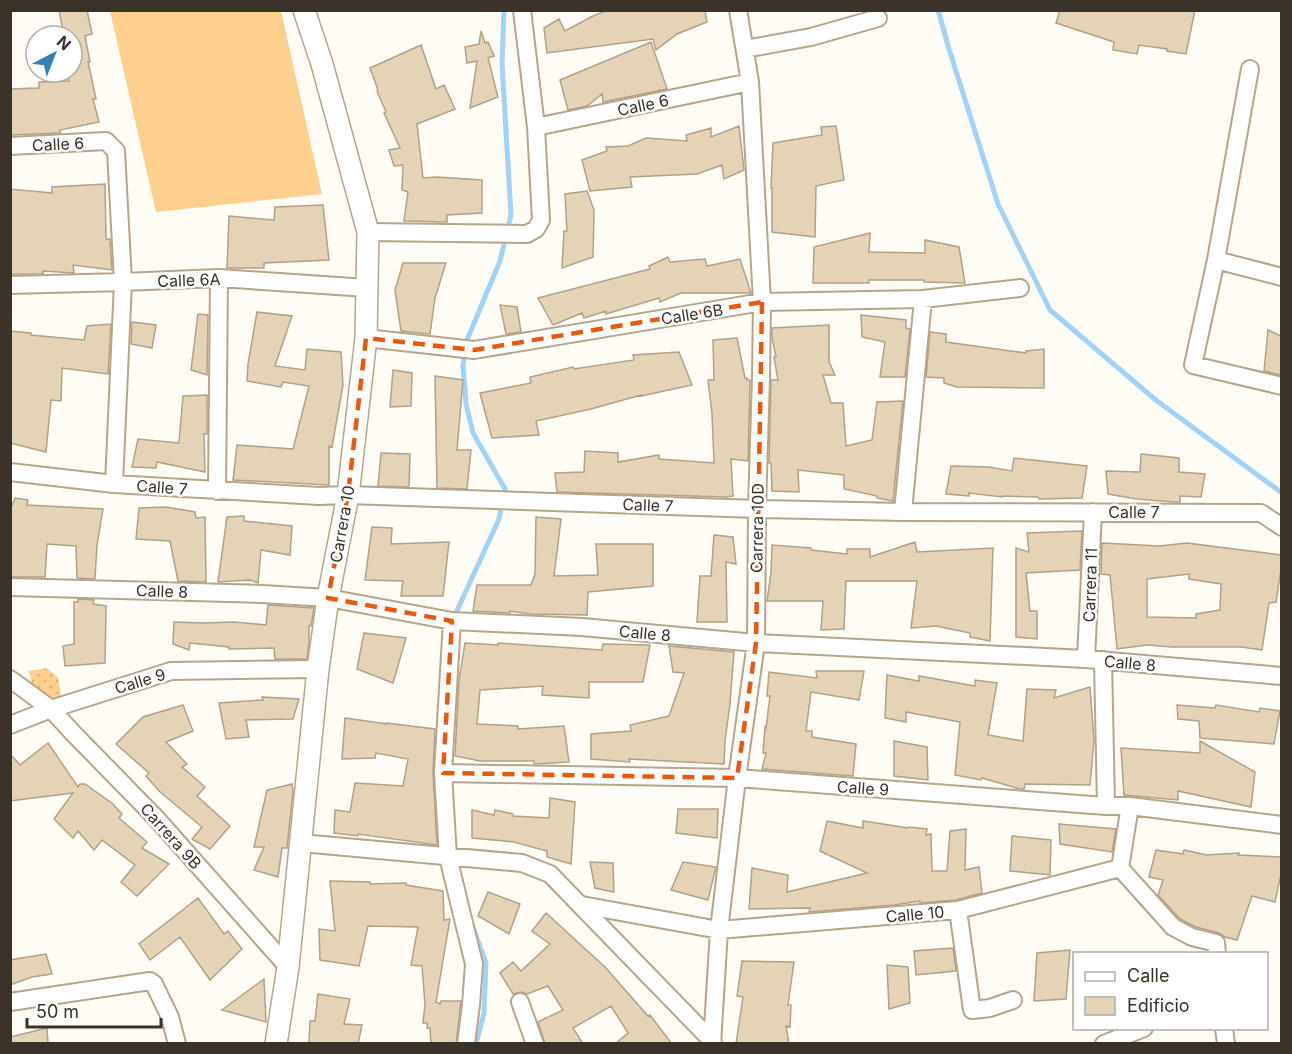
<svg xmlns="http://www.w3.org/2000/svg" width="1292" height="1054" font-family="Inter,sans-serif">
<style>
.grass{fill:url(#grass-dots)}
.pitch{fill:#fccf8d}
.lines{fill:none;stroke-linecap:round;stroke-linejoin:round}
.stream{stroke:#a0d3f9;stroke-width:5}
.building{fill:#e5d3b8;stroke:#b2a087;stroke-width:1.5;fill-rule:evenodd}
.minor-casing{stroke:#b7a58b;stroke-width:20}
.tertiary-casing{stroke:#b7a58b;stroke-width:24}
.minor{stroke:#fff;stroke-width:16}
.tertiary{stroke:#fff;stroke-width:21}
.marked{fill:none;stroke:#e8590c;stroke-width:4.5;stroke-dasharray:12 8;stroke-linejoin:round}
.labels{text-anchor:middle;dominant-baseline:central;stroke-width:5;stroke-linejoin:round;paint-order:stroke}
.street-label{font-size:16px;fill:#393228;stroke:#fff}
</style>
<defs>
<pattern id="grass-dots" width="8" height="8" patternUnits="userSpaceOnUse" patternTransform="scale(1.5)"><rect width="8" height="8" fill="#fccf8d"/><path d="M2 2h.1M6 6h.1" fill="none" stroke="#d9b27a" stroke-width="1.8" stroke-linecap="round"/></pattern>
</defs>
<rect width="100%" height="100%" fill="#fffbf5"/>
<path class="grass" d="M47 668 58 678 63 706H32L31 677 28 671Z"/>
<path class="pitch" d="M110 11H281L322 194 156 212Z"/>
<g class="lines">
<path class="stream" d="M938 10 949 49 998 204 1050 310 1157 401 1282 493
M454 619 455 615 499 519 505 489 473 433 466 404 463 365 467 340 500 261 511 215 502 64 504 10
M473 927 486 963 484 1013 476 1044"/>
</g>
<path class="building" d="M59 10H87L92 34 85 36 90 62H88L96 99H93L99 122 60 130V133L10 135V89L39 88V82L69 81 67 72H72V36H64Z
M607 10H705L707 22 677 34 656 50 653 39 547 53 544 28 559 19 565 31 591 17Z
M1060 10H1195L1186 54 1167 51V49L1139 45 1137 54 1113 50 1114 42 1056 23Z
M481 31 485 43 488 42 494 56 488 58 498 97 470 108 477 61 467 63 465 47 479 44Z
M651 42 667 89 603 102 602 94 587 106 568 110 560 80Z
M421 45 436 89 444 85 455 109 417 124 423 178 437 177 482 180V213L447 215V222L404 221 408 192 402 190 403 165 394 166 389 150 400 148 384 113 386 112 377 91 378 90 370 68Z
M739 126 744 170 724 179 722 165 697 174 630 177 632 187 590 191 582 160 607 151 606 147 628 146 646 138 687 141 686 135 711 128V137Z
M836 126 844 180 816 186 815 237 772 232V188H771L773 143 822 135 821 127Z
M105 184 106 239H110L112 270 73 265 74 273 43 271V274H10V189L52 193V187Z
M587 191 594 210 593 257 562 268 564 231H567L565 194Z
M323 205 329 260 264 263V268H227L229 216 274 220 275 207Z
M870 233 869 252 925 253V240L959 247 965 283 924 282V280H869V283H813L814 247Z
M668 257 670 262 705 259 707 266 740 259 751 293H681L660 302 659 298 606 314V311L584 318 582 313 553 325 538 298 650 269 649 266Z
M403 263H446L435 298 430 334 401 331 395 290Z
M500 305 517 307 521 332 506 334Z
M257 312 292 316 275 366 305 370 307 349 341 352 343 385 332 447 329 446V485L233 480 237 445 293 449 309 386 283 382 281 387 247 381 248 364Z
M198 314 208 315 207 375 191 370Z
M861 315 906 320V328L910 329 905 377H880L885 342 862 337Z
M132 322 156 325 152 348 131 344Z
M111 324 108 374 62 368 61 401 51 400 46 452 10 443V331L31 333V335L84 340 87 326Z
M829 325V362L835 375H823L831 403H843L846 446 872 440 877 402 903 401 893 501 877 498V496L844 489V475L798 470 799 492 772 491 771 463H769L771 380H778L774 357H776L772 338V328Z
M1268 330 1281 336V375L1264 371Z
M930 332 946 334V342L1026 353V351L1044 349V388L957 387 944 383V378L926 377Z
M737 338 745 378H747V380H750L748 461 731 459 733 496 726 497 557 492 555 473 584 472 585 451 618 453V462L659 455V459L714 463 712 413 708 380H714L713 340Z
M679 352 692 385 641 396V395L591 409 536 421 539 435 492 438 480 393 531 383 530 377 573 367 574 369 634 360 633 355Z
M393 370 412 373 411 406 390 407Z
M435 376 463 380 457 450H471L467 489 437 488Z
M207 395V434H204L205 472 157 462 156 468 132 467 138 439 179 443 183 396Z
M381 453 410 454 409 487 378 486Z
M1141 454 1179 458V472L1205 474 1201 497 1180 496V502H1174L1137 499 1108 494 1106 471 1140 472Z
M1014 458 1087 466 1082 498 1039 499 1038 497 1002 496V497L969 493V496L946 494 951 466 989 467 1012 471Z
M15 498 28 500 27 505 103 509 97 545 95 579 77 578 76 546 47 544 45 577H10V511Z
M166 507 195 512 196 518 205 517 206 582 178 581 170 541 136 539 139 508Z
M244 516V521L292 526 290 555 261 550 258 583 250 580 218 582 227 517Z
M536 517 561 519 554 576 598 575 596 544H653V586L588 592 587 615 530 614 510 611V613L473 611 477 585H531L535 574Z
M372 527 392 528 391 544 449 542 443 596H401L403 581 365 580Z
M1082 531 1080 570 1026 573 1030 611H1037V639L1016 637V548L1029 552 1027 533Z
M714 535 733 537 736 564 726 562 727 622H697L700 576H711Z
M915 542 917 552 993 548 990 641 970 637V633L936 626 911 628 917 581H846L844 629 821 630 823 601H767L771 573 772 545 811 548V550L847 554V549H870V557Z
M1102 543 1159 546 1187 543 1281 555V569L1276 602 1269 603 1262 650 1241 647H1172L1147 645 1117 649 1110 575 1101 574ZM1189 574V579L1221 584 1220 610 1196 614V618L1147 617V579Z
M78 599 94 600 93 604 106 606 105 663 65 666 63 646 74 644V602H78Z
M268 605 314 608 311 626H309V642L307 659H275L274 648 229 649V647L190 643 189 650 173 644 174 622 203 623 234 622 266 625Z
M364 633 406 638 393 683 357 669Z
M465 643 498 645V643L602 650 603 644 650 645 643 682H589V698L542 695 543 686 480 690 477 724 518 726V729L564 726 569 762 534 764V761H480L455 756 459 680Z
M669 646 734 652 730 704 725 741 724 764 629 759 630 762 591 759V734L631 731 630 725 669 716 684 673 673 672Z
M816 671H864L859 700 811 692 806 731H812V737L856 744 853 776 762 769 766 753H763L765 727 766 728 770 696H767L769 672 817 678Z
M887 675 919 681V676L975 686V680L997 683 988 735 1023 741 1027 689 1056 690 1054 698 1090 687 1094 740 1090 785 1025 784 1024 789H1020L982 778 981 780 955 775 960 722 906 712V722L885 718Z
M262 697 299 699 293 719 246 720 249 737 226 739 219 703 263 700Z
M183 705 193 731 166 742 187 764 182 767 205 787 197 796 230 826 210 849 192 839 202 827 159 791 146 776 149 773 116 744 143 717Z
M1177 705 1215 708 1216 705 1259 712 1260 708 1280 711 1274 744 1200 738 1199 721 1178 719Z
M345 718 387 724V723L435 729 433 773 437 845 358 834V836L334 833 335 810 350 812 355 783 403 786 408 759 376 753 375 758 342 759Z
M894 741 927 747 928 780 894 776Z
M1200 741 1255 772 1251 807 1178 791V800L1124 795 1121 748 1200 753Z
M48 743 78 787 80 784H85L113 804 122 814 119 818 147 842 142 848 169 864 137 896 121 882 135 865 102 840 94 850 78 831 73 838 54 819 73 793 10 801V754L20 765Z
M292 784 293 791 287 848H282L278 877 254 870 264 847H254L267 790Z
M550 798 575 802 571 864 547 857V851L514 842 472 838V810L494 815 495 810 513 814V816L549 818Z
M678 809H718L717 838 676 833Z
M827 821 863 828V821L908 828 909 827 927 829 926 835 931 834 932 871H947L950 831 966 829 965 870 979 867 982 893 956 900 920 903V901L894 905 809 912 810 908 749 909 752 868 788 875 787 892 867 873 820 851Z
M1059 824 1116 829 1112 852 1060 844Z
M1012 836 1051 840 1050 875 1010 871Z
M1156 850 1183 854 1184 850 1207 855 1239 853 1238 855 1281 857V874L1275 902 1252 896 1237 940 1225 937 1219 933 1196 927 1180 919 1158 895 1163 880 1149 877Z
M590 862 613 863 614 892 595 888Z
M683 862 716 867 708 900 671 890Z
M330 881 370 882V884L406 883V885L443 891 444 920 450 919 436 1002 440 1004 441 1001H461L456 1044H431L430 1028H427V1023H423L425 1005 422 966 411 965 418 927 368 926 359 966 320 960 319 929 335 931Z
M488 892 520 904 509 934 478 916Z
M198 898 224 934 228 931 242 949 210 980 180 937 150 960 139 944Z
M546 913 605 967 648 1016 650 1015 672 1044H615L628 1033 611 1006 573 1028 583 1044H545L538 1022 563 1010 548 986 527 994 521 992 513 994 500 973 513 962 521 971 550 944 532 931Z
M953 948 956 971 916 975 914 951Z
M1070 950 1066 999 1034 1001 1037 953Z
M46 954 52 974 32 977 10 985V960Z
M742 961 794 962 788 1005H791L790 1027 786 1026 789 1044H736L743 997 737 996Z
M887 965 908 967 910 1003 889 1009Z
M264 979 266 1022 222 1010Z
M318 994 350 999 344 1024 362 1025 358 1044H309L310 1021H315Z
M47 1028 48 1044H10V1037Z"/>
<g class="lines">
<defs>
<path id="minor" d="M745 49 811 37 878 18
M1250 69 1216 260 1193 365 1282 386
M536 127 750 82
M10 146 106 141 116 151 123 282 114 484
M368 232 527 234 536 229 541 220 536 127 522 10
M1216 260 1282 277
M10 285 123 282 219 278 367 288
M366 338 474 350 762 302 923 299 1020 288
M10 472 114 484 319 496 348 495 757 509 903 512 1261 513 1282 527
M217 491 219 278
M903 512 923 299
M10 587 262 594 328 598 452 621 582 627 756 643 1086 659 1282 676
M452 621 443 773 448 857 474 964 471 1005 466 1044
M1086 659 1093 512
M1103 660 1106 806
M10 679 51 709 171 671 318 669
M10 725 51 709 72 732 156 818 288 967
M443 773 737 778 1106 806H1130L1282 825
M301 843 522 863 550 874 713 1042
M1120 868 1130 806
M582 905 719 930 958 910 1120 868 1173 927 1192 937 1216 943 1217 954
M958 910 972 1010 990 1008 1013 1000
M10 1002 150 981 154 984 170 1017 177 1044
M520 1002 535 1044
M1224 1028 1226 1044
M712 1044 719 930 737 778 756 643 757 509 761 377 762 302 750 82 738 10
M1104 1044 1144 1028"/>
<path id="tertiary" d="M276 1044 288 967 318 669 328 598 348 495 366 338 368 232 322 64 304 10"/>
</defs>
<use href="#minor" class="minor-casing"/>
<use href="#tertiary" class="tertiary-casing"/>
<use href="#minor" class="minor"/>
<use href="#tertiary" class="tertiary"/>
</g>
<path class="marked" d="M762 302 756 643 737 778 443 773 452 621 328 598 348 495 366 338 474 350Z"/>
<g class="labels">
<g class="street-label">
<text transform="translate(643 105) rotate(-12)">Calle 6</text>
<text transform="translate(58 144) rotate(-3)">Calle 6</text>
<text transform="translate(189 280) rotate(-2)">Calle 6A</text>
<text transform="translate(692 314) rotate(-9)">Calle 6B</text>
<text transform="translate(162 487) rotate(4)">Calle 7</text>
<text transform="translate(648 505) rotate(2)">Calle 7</text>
<text x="1134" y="512">Calle 7</text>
<text transform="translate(342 524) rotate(-80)">Carrera 10</text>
<text transform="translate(757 528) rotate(-89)">Carrera 10D</text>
<text transform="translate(1090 585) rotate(-88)">Carrera 11</text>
<text transform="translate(162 591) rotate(2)">Calle 8</text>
<text transform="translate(645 633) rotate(5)">Calle 8</text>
<text transform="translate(1130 663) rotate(5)">Calle 8</text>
<text transform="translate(140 681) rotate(-17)">Calle 9</text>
<text transform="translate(863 788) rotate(4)">Calle 9</text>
<text transform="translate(171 836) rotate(48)">Carrera 9B</text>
<text transform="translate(915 914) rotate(-5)">Calle 10</text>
</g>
</g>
<rect width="1292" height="1054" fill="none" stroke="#393228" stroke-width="24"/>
<rect x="1073" y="952" width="195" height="78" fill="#ffffff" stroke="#b0ada9" stroke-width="1.5"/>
<rect x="1085" y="972" width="30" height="9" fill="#ffffff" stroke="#b0ada9" stroke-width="1.5"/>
<text x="1127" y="982" font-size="18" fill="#393228">Calle</text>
<rect x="1085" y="997" width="30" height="18" fill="#e5d3b8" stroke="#b0ada9" stroke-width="1.5"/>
<text x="1127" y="1012" font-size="18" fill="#393228">Edificio</text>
<g transform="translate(54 54) rotate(42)"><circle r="28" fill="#ffffff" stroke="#b0ada9" stroke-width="1.5"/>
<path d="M0-4.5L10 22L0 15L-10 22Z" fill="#3281b2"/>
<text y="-9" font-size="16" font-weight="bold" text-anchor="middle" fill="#393228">N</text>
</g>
<path d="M27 1018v9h134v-9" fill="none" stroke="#393228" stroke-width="3"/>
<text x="36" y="1018" font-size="18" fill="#393228" stroke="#ffffff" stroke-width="4.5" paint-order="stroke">50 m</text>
</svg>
